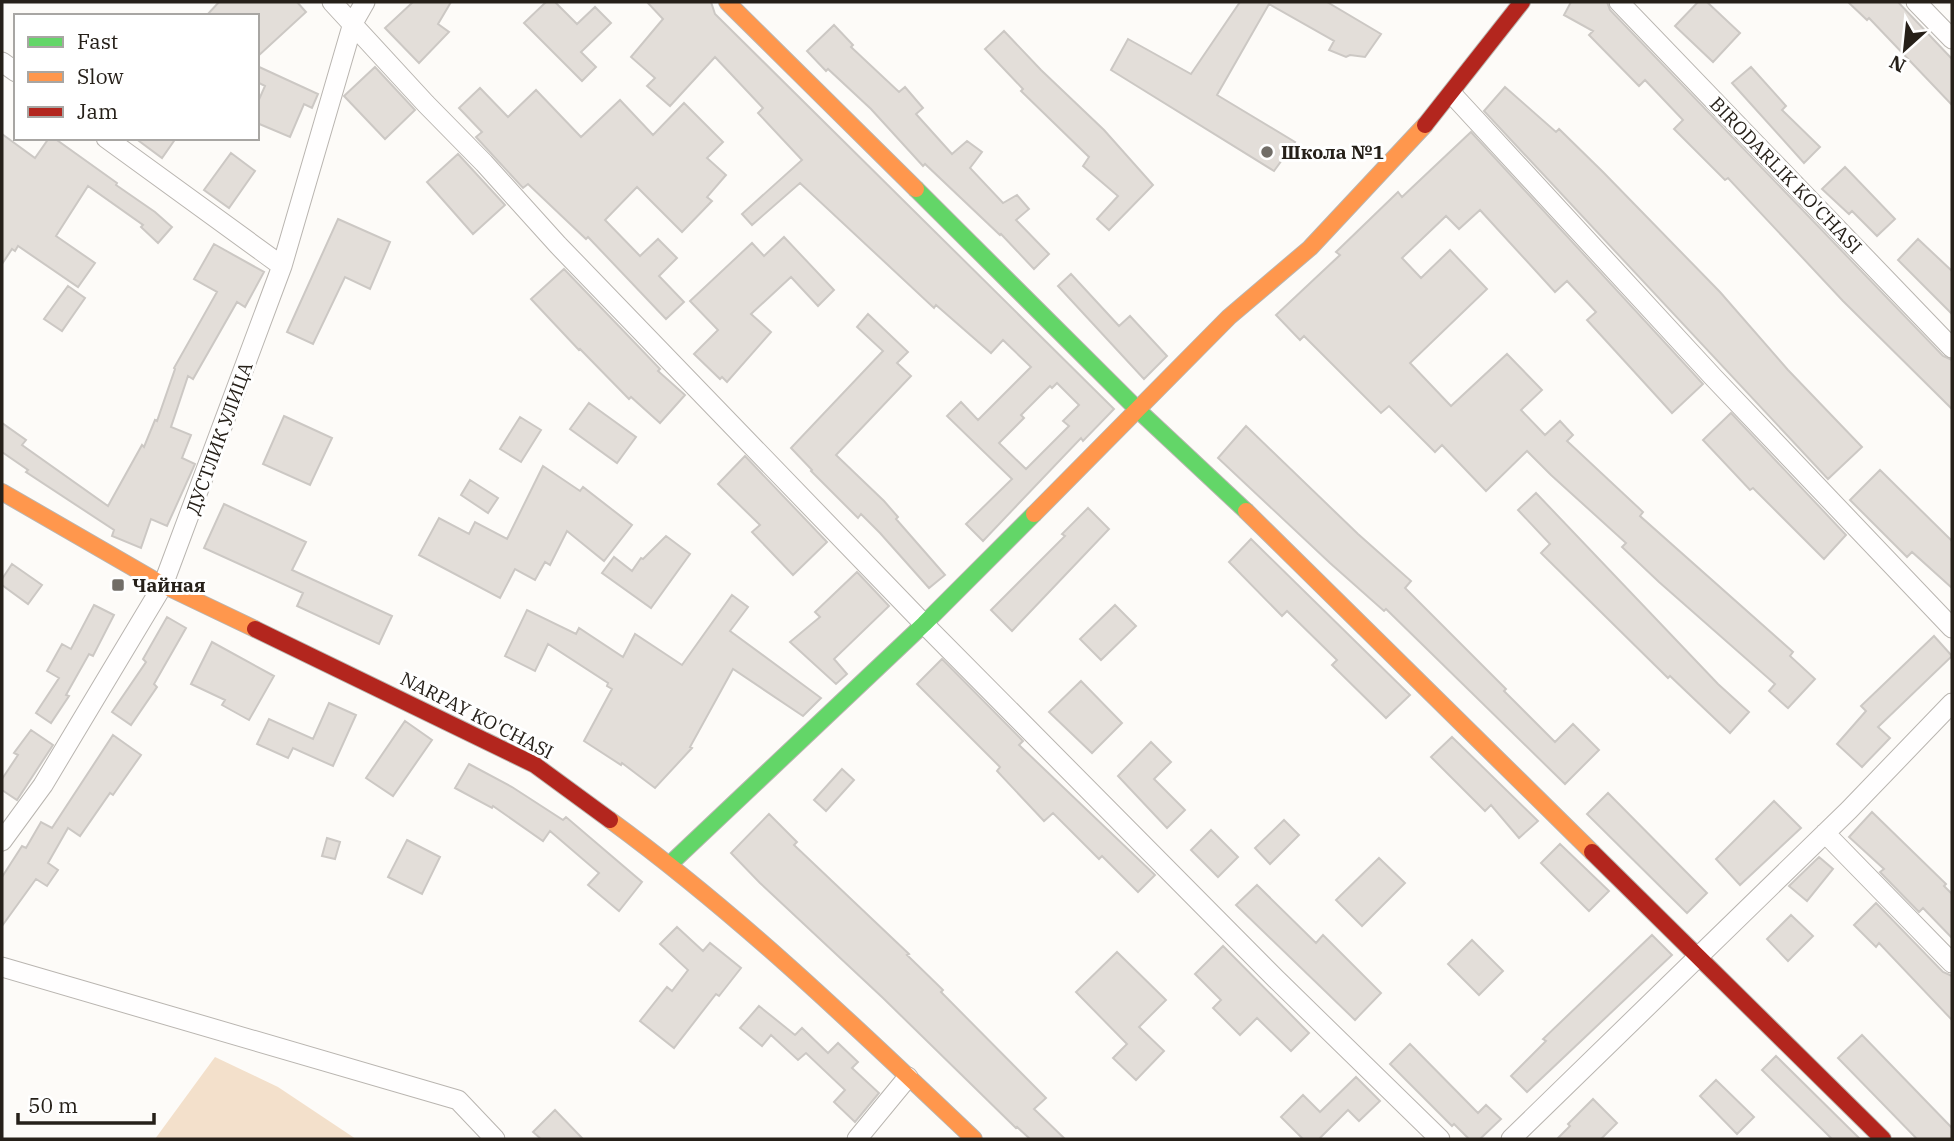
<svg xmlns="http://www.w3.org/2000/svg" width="1954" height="1141" font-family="'IBM Plex Serif',serif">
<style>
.green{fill:#f3e0cb}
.building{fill:#e3ded9;stroke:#ccc8c4;stroke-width:2;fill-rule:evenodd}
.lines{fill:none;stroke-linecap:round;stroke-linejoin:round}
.street-casing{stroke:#b9b5b0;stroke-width:21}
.fast-casing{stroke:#b9b5b0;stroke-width:18}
.slow-casing{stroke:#b9b5b0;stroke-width:18}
.jam-casing{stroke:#b9b5b0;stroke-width:18}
.street{stroke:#fffefe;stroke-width:19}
.fast{stroke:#63d668;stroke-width:16}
.slow{stroke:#ff974d;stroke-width:16}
.jam{stroke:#b3261e;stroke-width:16}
.poi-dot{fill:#716d67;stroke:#fff;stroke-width:2.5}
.labels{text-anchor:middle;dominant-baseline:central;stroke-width:6;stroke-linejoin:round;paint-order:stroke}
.poi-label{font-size:19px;font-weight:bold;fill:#262019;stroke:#fff;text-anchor:start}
.street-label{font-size:19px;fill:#262019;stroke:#fff}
</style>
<rect width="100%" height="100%" fill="#fdfbf8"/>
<path class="green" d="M215 1057 278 1087 356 1139H155Z"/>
<path class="building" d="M219 2H297L306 12 257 57V16H206Z
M413 2H451L438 24 449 32 419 63 385 28Z
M546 2H555L577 24 595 7 611 23 581 52 596 67 582 81 524 23Z
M647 2H711L715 14 1114 409 1083 441 1081 438 983 541 966 524 1012 479 947 416 961 402 978 420 1031 367 1003 340 991 353 936 305 934 308 800 183 752 225 742 214 802 160 758 113 763 108 715 57 670 106 647 86 655 78 631 57 663 19ZM1057 383 1079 405 1063 421 1069 426 1026 469 999 443 1024 418 1021 415 1050 386 1052 388Z
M1240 2H1327L1381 34 1365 57 1350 55 1346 57 1329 50 1334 41 1269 4 1217 95 1295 142 1274 171 1111 70 1128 39 1191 74Z
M1571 2H1607L1610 10 1943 356 1952 360V409L1843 301 1728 178 1725 180 1674 129 1683 120 1645 80 1639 86 1589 35 1593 31 1564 15Z
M1698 2H1707L1740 33 1713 62 1675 26Z
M1848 2H1898L1952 59V105L1869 18 1867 20Z
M834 25 853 45 851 47 899 92 905 87 923 108 916 114 952 154 967 141 982 152 970 168 1003 203 1017 195 1029 209 1016 220 1049 254 1034 269 1001 234 1000 235 925 164 923 166 871 109 828 69 826 71 807 51Z
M1004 31 1041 70 1104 130 1153 185 1109 230 1097 219 1118 196 1083 166 1089 157 1021 91 1023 89 985 49Z
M257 66 318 94 312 108 304 104 290 137 257 123V104L265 86 257 82Z
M375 67 415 110 385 139 344 96Z
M1751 67 1786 106 1782 110 1820 147 1804 163 1732 83Z
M1505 87 1556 132 1559 129 1603 172 1720 292 1788 370 1862 447 1828 479 1484 111Z
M480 88 508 117 536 90 581 137 620 100 653 135 684 103 723 142 707 158 726 175 707 197 712 201 682 232 637 187 605 220 640 256 658 239 677 258 659 276 684 302 666 319 588 237 586 239 528 184 523 188 476 137 482 132 459 108Z
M1471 132 1703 384 1672 413 1587 320 1596 312 1567 281 1555 292 1480 210 1459 229 1446 216 1402 258 1421 278 1450 250 1487 289 1410 363 1451 406 1507 354 1542 390 1521 410 1545 435 1560 421 1573 435 1567 441 1643 512 1640 516 1793 652 1790 656 1815 679 1788 708 1769 691 1775 684 1659 582 1622 547 1626 543 1551 475 1527 451 1486 491 1442 445 1435 452 1389 406 1381 413 1304 336 1300 340 1276 315 1340 255 1336 252 1398 192 1402 197Z
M2 134 35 158 49 138H54L117 183 116 185 155 212 172 227 158 243 141 227 143 225 88 186 56 236 95 263 78 287 18 246 15 251 12 249 2 264Z
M135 138H176L162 158Z
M231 153 255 171 229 208 204 190Z
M458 154 505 205 473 234 427 182Z
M1845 167 1895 219 1877 236 1852 211 1849 214 1822 189Z
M338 219 390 242 370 289 345 277 313 344 287 332Z
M784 237 834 290 818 306 791 277 751 314 771 332 727 382 722 377 720 379 694 354 718 330 690 301 752 243 764 256Z
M1918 239 1952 271V314L1898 260Z
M214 244 264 272 245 307 237 302 193 379 188 376 171 427 191 435 182 458 195 464 167 526 151 519 141 548 112 536 114 530 26 472 28 470 2 452V423L26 440 22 445 108 506 142 445 144 447 155 420 157 421 175 369 174 368 217 292 194 279Z
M564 269 660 369 658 371 685 395 660 423 631 397 629 399 580 349 579 350 531 299Z
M1071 274 1119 326 1130 316 1167 356 1144 379 1058 286Z
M68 286 85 298 62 331 44 319Z
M868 314 908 352 897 363 911 376 836 455 884 501 898 517 896 519 945 575 929 588 880 533 861 514 858 518 811 471 812 470 791 448 883 351 857 327Z
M589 403 636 437 617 463 570 429Z
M1731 413 1846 535 1824 559 1753 488 1750 490 1703 440Z
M284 416 332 438 310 485 263 464Z
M520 417 541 430 521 462 500 449Z
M1246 426 1358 534 1411 581 1405 588 1506 689 1504 691 1555 742 1573 724 1599 750 1565 784 1386 609 1384 611 1330 563 1218 458Z
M745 456 827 542 793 575 752 532 760 525 718 484Z
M543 466 580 491 583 487 632 525 604 561 567 531 550 565 545 562 535 580 515 569 500 598 419 555 439 518 469 534 475 522 507 539Z
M1880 470 1952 541V588L1912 552 1907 557 1850 500Z
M470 480 498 498 488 513 461 495Z
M1536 493 1718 684 1749 712 1730 733 1670 676 1668 678 1541 553 1550 544 1518 510Z
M224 504 306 542 292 570 392 616 379 644 297 606 303 593 204 548Z
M1088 508 1109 529 1012 631 991 610 1065 536 1062 534Z
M666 536 690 554 651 608 602 573 614 557 632 571 641 558 643 559Z
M1251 539 1410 695 1386 718 1332 665 1337 660 1287 611 1282 616 1229 562Z
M12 564 42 585 28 604 2 585V579Z
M857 572 889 606 834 659 847 674 836 684 790 642 820 617 815 612Z
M732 595 748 607 730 631 821 698 803 716 733 669 690 747 692 748 655 788 622 763 621 765 584 741 612 689 607 686 608 683 548 644 535 671 505 656 527 610 576 634 579 628 623 657 635 634 682 665Z
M94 605 114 615 93 656 89 654 66 695 69 696 51 723 36 713 59 678 47 671 62 644 71 649Z
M1115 605 1136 626 1101 660 1080 639Z
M167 617 186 628 154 684 157 687 131 725 112 712 146 662 143 659Z
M1934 636 1952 656 1878 727 1890 738 1862 767 1837 744 1866 711 1861 706Z
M212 642 274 676 249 720 222 705 225 700 191 684Z
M942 659 1023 741 1019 745 1155 875 1138 892 1102 856 1099 859 1053 813 1044 821 997 771 1000 767 917 684Z
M1081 681 1122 723 1092 753 1049 712Z
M329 703 356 715 333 766 293 748 288 758 257 744 269 719 313 739Z
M405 721 432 740 393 796 366 778Z
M31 730 53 745 17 800 2 790V779L18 755 14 753Z
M113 735 141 755 113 795 110 793 80 836 68 828 48 863 58 870 47 886 36 879 2 926V877L22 846 26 848 41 822 52 828Z
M1452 737 1538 821 1519 838 1491 805 1485 811 1431 757Z
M1151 742 1171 762 1154 779 1185 810 1167 828 1118 776Z
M469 764 512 787 563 820 566 817 642 882 619 911 588 885 599 873 550 831 543 841 493 806 492 808 455 788Z
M842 769 854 780 826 811 814 800Z
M1608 793 1707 893 1687 913 1587 814Z
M1774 801 1801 828 1740 885 1716 859Z
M1872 812 1946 884 1944 886 1952 894V938L1923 908 1919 912 1880 872 1884 869 1849 837Z
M769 814 797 842 794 845 909 954 907 955 943 990 941 992 1046 1098 1034 1109 1065 1139H1030L1017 1127 1016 1128 883 998 760 883 731 853Z
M1284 820 1299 835 1270 864 1255 848Z
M1211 830 1238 857 1218 877 1191 850Z
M327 838 340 842 335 859 322 856Z
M407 840 440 857 422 894 388 877Z
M1560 844 1609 891 1589 911 1541 863Z
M1819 857 1833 869 1807 901 1789 886Z
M1379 858 1405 883 1362 926 1336 900Z
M1257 885 1316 943 1323 935 1381 993 1355 1020 1236 905Z
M1876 903 1943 972 1952 976V1020L1879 943 1876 947 1854 925Z
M1791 915 1813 936 1788 961 1767 939Z
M677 927 703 951 710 943 741 968 719 996 716 994 674 1048 640 1021 667 987 672 991 688 970 660 944Z
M1652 935 1672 955 1527 1092 1511 1076 1546 1041 1543 1039Z
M1472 940 1503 971 1479 995 1448 964Z
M1223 946 1309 1033 1291 1051 1257 1018 1240 1035 1213 1008 1221 1000 1195 974Z
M1117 952 1166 1000 1139 1027 1164 1051 1136 1080 1113 1058 1127 1044 1076 992Z
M759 1006 795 1035 802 1028 828 1053 838 1043 858 1062 852 1068 879 1093 855 1122 834 1102 845 1090 806 1053 798 1060 771 1035 762 1046 740 1028Z
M1862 1035 1952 1128V1139H1917L1838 1058Z
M1410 1044 1478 1113 1486 1105 1501 1119 1480 1139H1469L1454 1124 1452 1126 1390 1064Z
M1776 1056 1860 1139H1832L1762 1070Z
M1356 1077 1380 1101 1359 1121 1348 1110 1319 1139H1303L1281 1117 1303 1095 1320 1112Z
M1716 1080 1754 1117 1737 1134 1700 1096Z
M1593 1099 1617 1123 1601 1139H1557L1570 1126 1568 1124Z
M555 1110 583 1139H541L533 1132Z"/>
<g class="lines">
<defs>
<path id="street" d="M332 2 426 104 484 163 558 245 924 624 1276 979 1440 1139
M1619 2 1952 348
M1916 2 1952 39
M2 62 16 72
M1452 94 1714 378 1952 628
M106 138 282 266
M1825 833 1952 963
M2 841 43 785 163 585 282 266 353 23 365 2
M2 967 458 1100 495 1139
M857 1139 908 1077
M1511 1139 1849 810 1952 703"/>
<path id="fast" d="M916 189 1138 410 1246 511
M670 864 924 624 1034 514"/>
<path id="slow" d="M727 2 916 189
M2 492 163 585 255 629
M1246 511 1592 852
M1034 514 1229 317 1310 248 1425 125
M610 820C741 916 857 1028 974 1139"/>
<path id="jam" d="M1425 125 1522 2
M255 629 535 765 610 820
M1592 852 1883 1139"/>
</defs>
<use href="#street" class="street-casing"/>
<use href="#fast" class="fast-casing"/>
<use href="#slow" class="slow-casing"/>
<use href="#jam" class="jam-casing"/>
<use href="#street" class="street"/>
<use href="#fast" class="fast"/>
<use href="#slow" class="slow"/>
<use href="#jam" class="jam"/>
</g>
<g class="poi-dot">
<circle cx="1267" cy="152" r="7"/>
<rect x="111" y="578" width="14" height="14" rx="3.5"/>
</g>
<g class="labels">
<g class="poi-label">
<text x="1281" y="152">Школа №1</text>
<text x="132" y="585">Чайная</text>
</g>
<g class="street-label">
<text transform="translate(1786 175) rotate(46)">BIRODARLIK KO'CHASI</text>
<text transform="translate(219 438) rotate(-70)">ДУСТЛИК УЛИЦА</text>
<text transform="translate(477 715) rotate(27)">NARPAY KO'CHASI</text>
</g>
</g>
<rect width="1954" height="1141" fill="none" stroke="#262019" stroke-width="7"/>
<rect x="14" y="14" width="245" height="126" fill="#ffffff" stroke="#a8a6a3" stroke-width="2"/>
<rect x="28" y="37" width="35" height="10" fill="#63d668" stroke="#a8a6a3" stroke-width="2"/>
<text x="77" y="49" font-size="21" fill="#262019">Fast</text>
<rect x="28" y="72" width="35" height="10" fill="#ff974d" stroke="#a8a6a3" stroke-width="2"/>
<text x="77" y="84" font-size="21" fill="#262019">Slow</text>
<rect x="28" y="107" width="35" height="10" fill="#b3261e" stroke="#a8a6a3" stroke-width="2"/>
<text x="77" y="119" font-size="21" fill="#262019">Jam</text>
<g transform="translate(1905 49) rotate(207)" stroke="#ffffff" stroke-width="5" paint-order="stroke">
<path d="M0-5L12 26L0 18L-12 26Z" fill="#262019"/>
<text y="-10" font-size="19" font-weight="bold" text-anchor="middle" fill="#262019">N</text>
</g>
<path d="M18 1113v10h136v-10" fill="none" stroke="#262019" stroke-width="3.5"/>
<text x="28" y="1113" font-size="21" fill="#262019" stroke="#ffffff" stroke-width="5" paint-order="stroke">50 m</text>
</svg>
